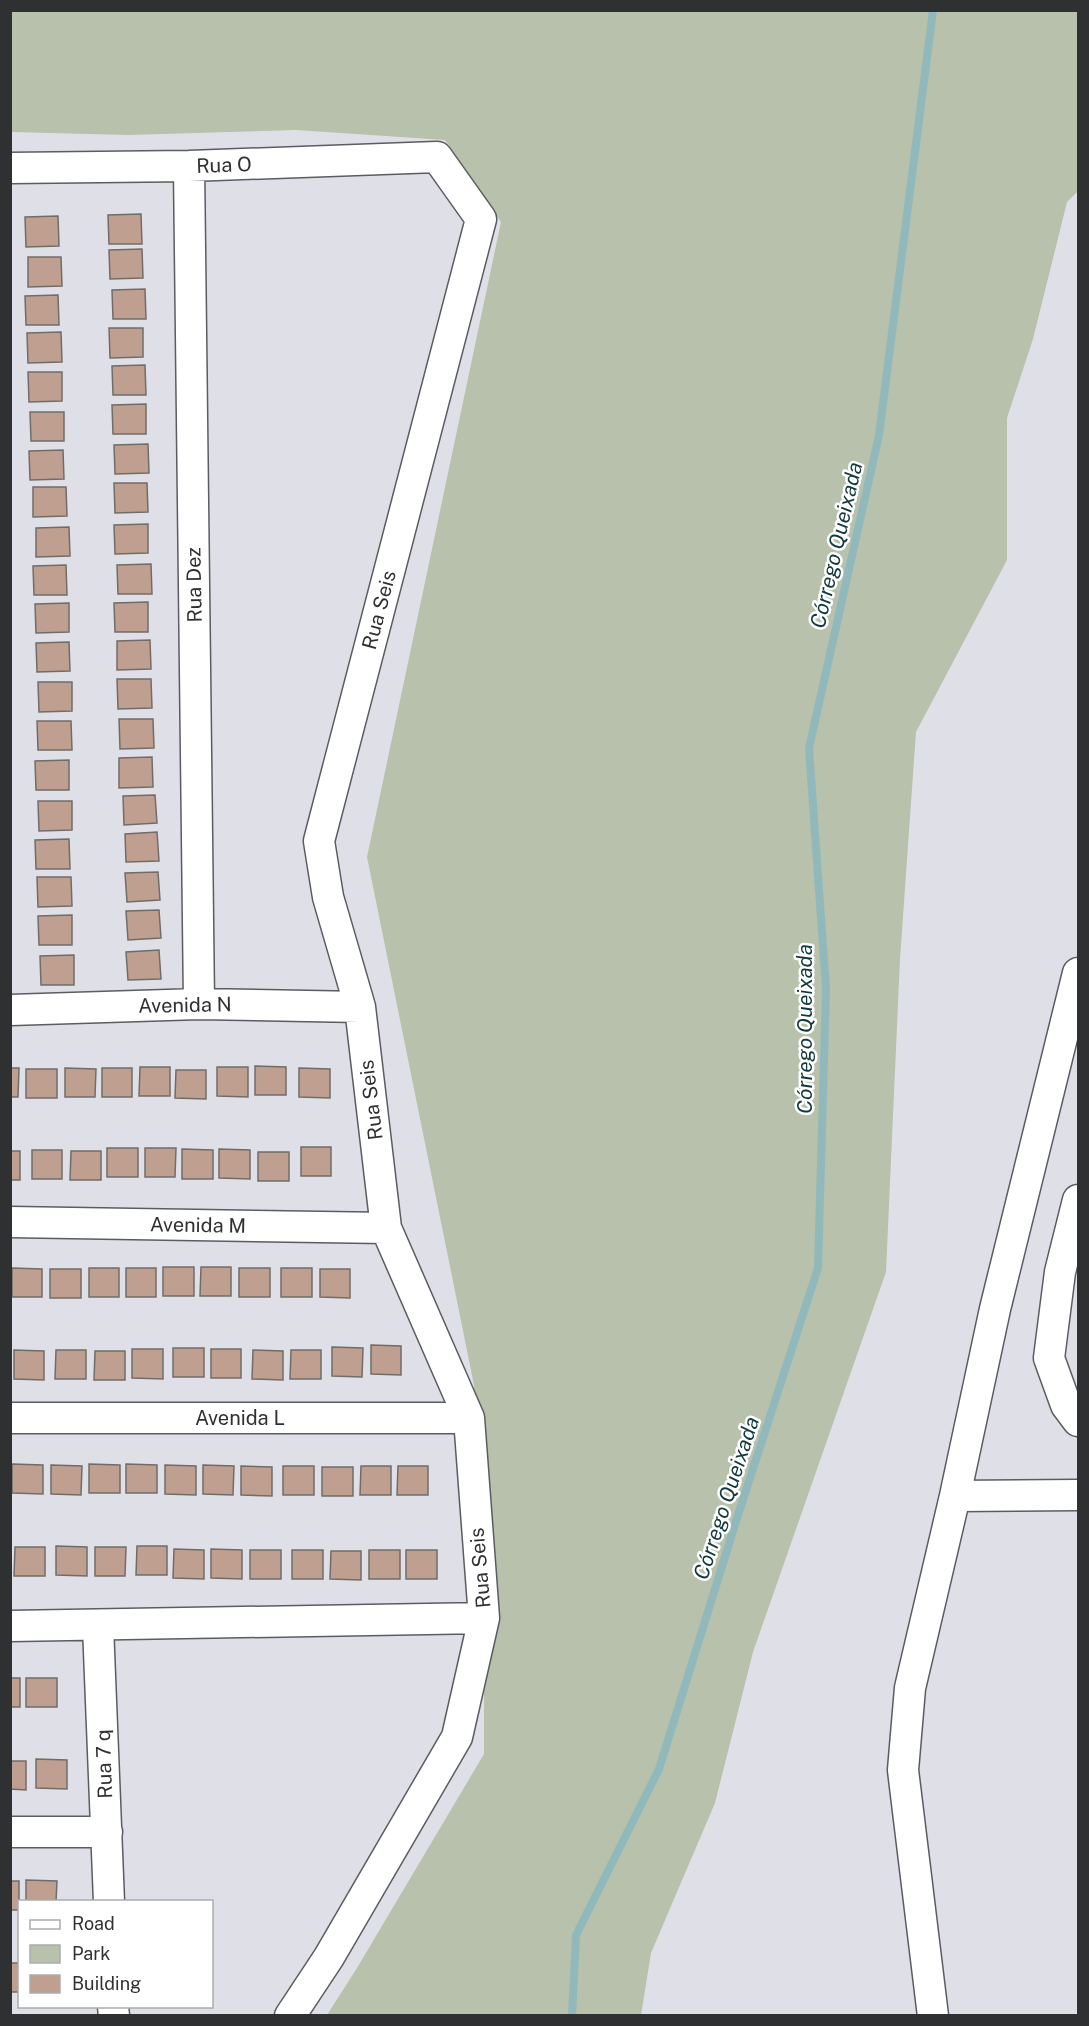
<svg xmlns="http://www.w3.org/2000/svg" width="1089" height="2026" font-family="'Public Sans',sans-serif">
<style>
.green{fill:#b7c1ac}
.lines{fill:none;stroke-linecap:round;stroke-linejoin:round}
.stream{stroke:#91b9bc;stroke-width:8}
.building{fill:#bf9f90;stroke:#726c69;stroke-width:1.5}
.minor-casing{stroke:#5b5c61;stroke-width:33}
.minor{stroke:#fff;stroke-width:30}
.labels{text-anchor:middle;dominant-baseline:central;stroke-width:5;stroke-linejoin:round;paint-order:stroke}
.street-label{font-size:20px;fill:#2f3032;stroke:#fff}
.water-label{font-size:21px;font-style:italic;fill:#12393c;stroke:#fff}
</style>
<rect width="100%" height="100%" fill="#dfe0e7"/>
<path class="green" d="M11 11H1078V191L1067 202 1033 339 1007 418V560L916 732 900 959 886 1272 753 1652 715 1803 651 1953 641 2015H327L357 1968 484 1754V1618L474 1385 367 857 501 222 445 140 296 130 128 135 11 132Z"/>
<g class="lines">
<path class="stream" d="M572 2016 576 1935 659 1769 738 1515 818 1268 826 989 809 748 879 435 933 10"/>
</g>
<path class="building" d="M141 214 142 244H109L108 215Z
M58 216 59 246 26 247 25 217Z
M142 249 143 278 110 279 109 250Z
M28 257H61L62 286 28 287Z
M145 289 146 319H113L112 290Z
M58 295 59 325H26L25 296Z
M109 328H143V357L110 358Z
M61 332 62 362 28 363 27 333Z
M145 365 146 395H113L112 366Z
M28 372H62V401L29 402Z
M146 404V434H113L112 405Z
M30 412H64V441H31Z
M148 444 149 473 115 474 114 445Z
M63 450 64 479 30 480 29 451Z
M114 483H147L148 512 115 513Z
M33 487H66L67 516 33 517Z
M148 524V553L115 554 114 525Z
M69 527 70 556 36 557V528Z
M151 564 152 594H118L117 565Z
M66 565 67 595H34L33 566Z
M148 602V632H115L114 603Z
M69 603V632L36 633 35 604Z
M150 640 151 669 117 670V641Z
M69 642 70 671 37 672 36 643Z
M117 679H151L152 708 118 709Z
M38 682H72V711L39 712Z
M119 719H153L154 748 120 749Z
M37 721H71L72 750H38Z
M152 757 153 787 119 788V758Z
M69 760V790H36L35 761Z
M155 795 157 823 124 825 123 796Z
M38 801H72V830L39 831Z
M157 832 159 861 126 862 125 834Z
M69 839 70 869H36L35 840Z
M158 872 160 900 127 902 125 873Z
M37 877H71L72 906 38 907Z
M159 910 161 938 128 940 126 911Z
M72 915V945H39L38 916Z
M159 950 161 979 128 980 126 952Z
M74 955V985H41L40 956Z
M255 1066 286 1067V1095H255Z
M140 1067H170V1096H139Z
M217 1067H248V1097L217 1096Z
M10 1068H19L18 1097H10Z
M65 1068 96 1069 95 1097H65Z
M102 1068H132V1097H102Z
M299 1068 330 1069V1098L299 1097Z
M26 1069H57V1098H26Z
M176 1070H206V1099L175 1098Z
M301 1147H331V1176H301Z
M107 1148H138V1177H107Z
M145 1148H176L175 1177H145Z
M182 1149 213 1150V1179H182Z
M219 1149 250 1150V1179L219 1178Z
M32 1150H62V1179H32Z
M10 1151H20V1180H10Z
M71 1151H101V1180H70Z
M258 1152H289V1181H258Z
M163 1267H194V1296H163Z
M201 1267H231V1296H200Z
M12 1268 42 1269V1297H12Z
M89 1268H119V1297H89Z
M126 1268H156V1297H126Z
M239 1268H270V1297H239Z
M281 1268H312V1297H281Z
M50 1269H81V1298H50Z
M320 1269H350V1298L320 1297Z
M371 1345 401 1346V1375L371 1374Z
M332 1347 363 1348 362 1377 332 1376Z
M173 1348H204V1377H173Z
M132 1349H163V1379L132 1378Z
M211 1349H241V1378H211Z
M14 1350 44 1351V1380L14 1379Z
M56 1350H86V1379H55Z
M253 1350 283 1351V1380L252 1379Z
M291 1350H321V1379H290Z
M95 1351H125V1380H94Z
M12 1464 43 1465V1494L12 1493Z
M89 1464 120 1465V1493H89Z
M126 1464 157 1465V1493H126Z
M51 1465 82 1466 81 1495 51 1494Z
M165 1465 196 1466V1495L165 1494Z
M203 1465 234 1466 233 1495 203 1494Z
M241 1466 272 1467V1496L241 1495Z
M283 1466H314V1495H283Z
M361 1466H391V1495H360Z
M398 1466H428V1495H397Z
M322 1467H353V1496H322Z
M56 1546 87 1547V1576L56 1575Z
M137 1546H167V1575H136Z
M15 1547H45V1576H14Z
M95 1547H126L125 1576H95Z
M174 1549 204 1550V1579L173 1578Z
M211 1549 242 1550V1579L211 1578Z
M250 1550H281V1579H250Z
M292 1550H323V1579H292Z
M369 1550H400V1579H369Z
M406 1550H437V1579H406Z
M331 1551H361V1580L330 1579Z
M10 1678H20V1707H10Z
M26 1678H57V1707H26Z
M36 1759 67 1760V1789L36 1788Z
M10 1761H26V1790L10 1789Z
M26 1880 57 1881 56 1902H26Z
M10 1881H19V1910H10Z
M10 1963H20V1992H10Z"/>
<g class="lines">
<defs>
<path id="minor" d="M189 166 199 1004
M10 168 189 166 437 157 481 219 319 841 328 897 360 1007 386 1228 469 1418 484 1618 457 1737 329 1957 290 2016
M10 1010 199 1004 360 1007
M1078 1200 1060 1272 1049 1358 1066 1405 1078 1421
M10 1222 386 1228
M10 1418H469
M955 1496 1078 1495
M10 1626 484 1618
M98 1626 109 1902
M10 1832H107
M113 2006 114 2016
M933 2016 903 1770 910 1688 955 1496 995 1309 1078 973"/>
</defs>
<use href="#minor" class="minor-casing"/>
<use href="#minor" class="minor"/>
</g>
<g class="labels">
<g class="street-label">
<text transform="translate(224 165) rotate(-2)">Rua O</text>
<text transform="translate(194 585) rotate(-91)">Rua Dez</text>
<text transform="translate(379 610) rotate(-75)">Rua Seis</text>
<text transform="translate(185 1005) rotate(-1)">Avenida N</text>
<text transform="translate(371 1100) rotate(-97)">Rua Seis</text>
<text transform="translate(198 1225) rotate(1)">Avenida M</text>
<text x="240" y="1418">Avenida L</text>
<text transform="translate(480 1568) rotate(-95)">Rua Seis</text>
<text transform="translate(104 1764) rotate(-92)">Rua 7 q</text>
</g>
<g class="water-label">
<text transform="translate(836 545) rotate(-77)">Córrego Queixada</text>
<text transform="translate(804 1029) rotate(-90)">Córrego Queixada</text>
<text transform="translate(726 1498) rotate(-72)">Córrego Queixada</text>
</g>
</g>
<rect width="1089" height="2026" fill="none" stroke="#2f3032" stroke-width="24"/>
<rect x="18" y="1900" width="195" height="108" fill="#ffffff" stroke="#acacad" stroke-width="1.5"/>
<rect x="30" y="1920" width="30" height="9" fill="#ffffff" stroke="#acacad" stroke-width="1.5"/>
<text x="72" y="1930" font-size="18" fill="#2f3032">Road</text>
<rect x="30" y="1945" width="30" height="18" fill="#b7c1ac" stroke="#acacad" stroke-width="1.5"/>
<text x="72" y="1960" font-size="18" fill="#2f3032">Park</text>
<rect x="30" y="1975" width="30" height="18" fill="#bf9f90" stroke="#acacad" stroke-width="1.5"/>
<text x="72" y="1990" font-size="18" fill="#2f3032">Building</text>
</svg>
